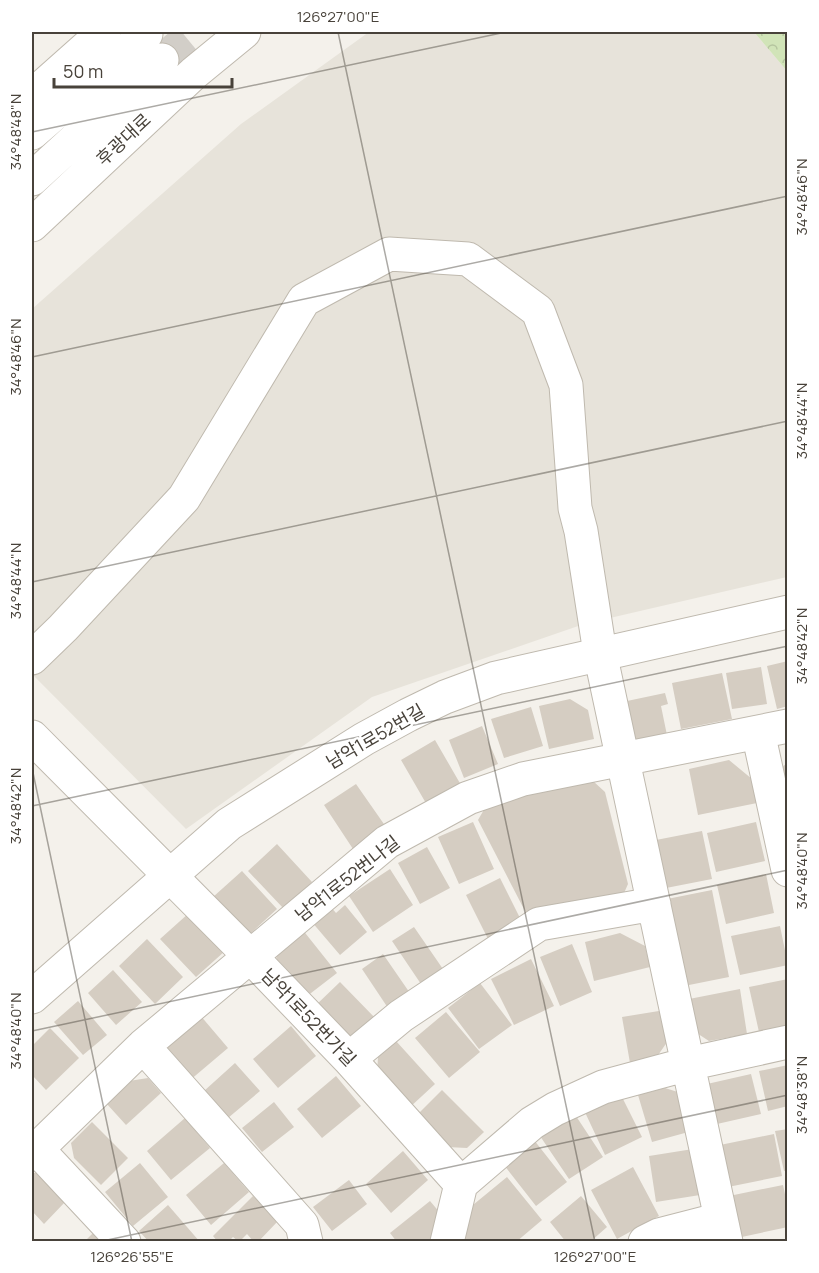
<svg xmlns="http://www.w3.org/2000/svg" width="819" height="1273" font-family="Manrope,'Noto Sans KR',sans-serif">
<style>
.residential{fill:#e7e3da}
.forest{fill:url(#forest-crowns)}
.building{fill:#d5cdc2}
.lines{fill:none;stroke-linecap:round;stroke-linejoin:round}
.minor-tunnel{stroke:#d2cec8;stroke-width:33;stroke-dasharray:33 16;stroke-linecap:butt}
.minor-casing{stroke:#bfb9ae;stroke-width:35}
.minor{stroke:#fff;stroke-width:33}
.ticks{fill:none;stroke:#48423a;stroke-width:1.5;stroke-opacity:0.45}
.labels{text-anchor:middle;dominant-baseline:central;stroke-width:4.5;stroke-linejoin:round;paint-order:stroke}
.street-label{font-size:18px;fill:#48423a;stroke:#fff}
.neatline{fill:none;stroke:#48423a;stroke-width:2}
.ticks-label{font-size:15px;text-anchor:middle;fill:#48423a}
</style>
<defs>
<pattern id="forest-crowns" width="20" height="18" patternUnits="userSpaceOnUse" patternTransform="scale(1.5)"><rect width="20" height="18" fill="#d1e4b8"/><path d="M2 6a3 3 0 1 1 6 0M12 15a3 3 0 1 1 6 0" fill="none" stroke="#b5c59f"/></pattern>
</defs>
<rect width="100%" height="100%" fill="#f4f1eb"/>
<path class="residential" d="M369 32H754L787 71V577L584 624 372 697 186 829 32 674V309L241 124Z"/>
<path class="forest" d="M754 32H787V71Z"/>
<path class="building" d="M788 661V706L777 709 767 666Z
M761 667 767 704 732 709 726 673Z
M722 673 732 719 681 729 672 683Z
M665 693 668 704 661 706 669 745 636 744 627 701Z
M570 699 588 710 594 739 549 749 539 706Z
M531 707 543 746 504 758 491 719Z
M482 726 498 764 464 778 449 740Z
M435 740 461 785 427 805 401 760Z
M729 760 752 779 757 803 698 815 689 769Z
M788 762V800L779 770Z
M593 781 605 792 628 884 621 900 526 913 478 820 489 801Z
M356 784 386 827 353 849 324 805Z
M473 822 494 869 459 884 438 837Z
M756 822 765 861 716 872 707 833Z
M702 831 712 879 666 888 656 840Z
M277 844 312 882 284 909 248 871Z
M427 847 450 888 420 904 398 863Z
M390 869 413 905 373 932 349 896Z
M242 871 277 909 249 935 213 897Z
M766 874 774 913 726 924 717 885Z
M500 878 524 926 490 943 466 895Z
M712 890 729 977 684 986 667 899Z
M345 905 367 932 340 955 311 921 330 906 336 913Z
M189 913 225 951 196 977 160 939Z
M780 926 788 965 740 975 731 936Z
M414 927 445 972 423 987 392 941Z
M302 929 337 973 302 1000 276 966 277 948Z
M620 933 645 946 650 967 594 981 585 942Z
M147 939 183 977 155 1004 119 966Z
M572 944 592 992 560 1006 540 957Z
M383 954 414 999 392 1014 362 969Z
M531 959 554 1006 514 1025 491 979Z
M113 970 142 1002 116 1025 88 993Z
M788 979V1026L759 1032 749 987Z
M340 982 378 1021 365 1035 347 1038 315 1006Z
M480 983 512 1025 479 1049 448 1008Z
M740 989 747 1034 709 1041 689 1028 684 1000Z
M78 1001 107 1035 83 1055 54 1022Z
M194 1008 228 1048 189 1081 167 1055 169 1030Z
M665 1010 670 1038 656 1058 630 1063 622 1017Z
M446 1012 480 1052 449 1078 415 1038Z
M291 1026 316 1056 278 1088 253 1059Z
M50 1028 79 1058 46 1090 32 1075V1046Z
M396 1041 435 1084 409 1108 377 1073 378 1057Z
M235 1063 260 1091 228 1118 204 1091Z
M788 1065V1106L768 1111 759 1071Z
M751 1074 761 1114 717 1124 707 1084Z
M336 1076 361 1106 322 1138 297 1109Z
M148 1078 161 1093 126 1125 106 1103 129 1081Z
M665 1088 681 1093 692 1131 652 1142 638 1095Z
M442 1090 484 1132 467 1148 447 1147 416 1116Z
M619 1091 642 1137 605 1155 583 1108Z
M274 1102 294 1127 262 1152 242 1128Z
M574 1113 603 1157 569 1179 540 1136Z
M185 1118 210 1148 171 1180 147 1151Z
M92 1122 128 1158 101 1185 74 1158 71 1143Z
M788 1129V1170L784 1171 775 1131Z
M774 1134 782 1176 728 1187 720 1145Z
M534 1140 567 1182 536 1206 504 1165Z
M693 1149 700 1195 656 1202 649 1156Z
M403 1151 428 1180 391 1213 366 1184Z
M140 1163 168 1197 133 1226 105 1192Z
M224 1163 249 1192 211 1225 186 1195Z
M633 1167 659 1216 617 1239 591 1190Z
M32 1173H36L65 1202 44 1224 32 1211Z
M507 1177 542 1220 516 1242H461L462 1214Z
M349 1180 367 1204 332 1231 313 1207Z
M783 1185 788 1208V1227L737 1238 729 1196Z
M253 1196 278 1221 258 1242H254L247 1234 239 1242 233 1237 228 1242H218L213 1236Z
M581 1196 607 1227 590 1242H566L550 1222Z
M430 1201 441 1214 434 1242H397L390 1233Z
M168 1205 200 1242H149L139 1231Z
M95 1231 105 1242H84Z"/>
<g class="lines">
<path class="minor-tunnel" d="M162 60 196 32"/>
<defs>
<path id="minor" d="M32 96 104 32
M32 133 146 34
M32 179 162 60
M32 225 194 73 244 32
M32 658 63 628 184 498 304 300 389 254 468 259 538 311 566 385 575 508 581 531 600 653 726 1242
M758 732 788 870
M32 737 250 956 349 1059 461 1184
M32 997 229 824 364 739 408 715 445 697 496 678 788 612
M143 1046 302 1225 306 1242
M349 1059 401 1016 539 924 654 904
M37 1149 124 1242
M32 1154 143 1046 387 842 468 798 523 779 788 726
M447 1242 461 1184 532 1123 555 1109 603 1087 688 1064 788 1042
M645 1242 659 1235 721 1219"/>
</defs>
<use href="#minor" class="minor-casing"/>
<use href="#minor" class="minor"/>
</g>
<path class="ticks" d="M338 32 595 1242M32 132 506 32M32 357 788 196M32 582 788 421M32 768 132 1242M32 806 788 646M32 1031 788 870M98 1242 788 1095"/>
<g class="labels">
<g class="street-label">
<text transform="translate(123 139) rotate(-43)">후광대로</text>
<text transform="translate(375 736) rotate(-30)">남악1로52번길</text>
<text transform="translate(347 878) rotate(-38)">남악1로52번나길</text>
<text transform="translate(309 1017) rotate(46)">남악1로52번가길</text>
</g>
</g>
<rect width="819" height="1273" fill="none" stroke="#ffffff" stroke-width="66"/>
<path d="M54 78v9h178v-9" fill="none" stroke="#48423a" stroke-width="3"/>
<text x="63" y="78" font-size="18" fill="#48423a" stroke="#ffffff" stroke-width="4.5" paint-order="stroke">50 m</text>
<rect x="33" y="33" width="753" height="1207" class="neatline"/>
<g class="ticks-label">
<text x="338" y="22">126°27'00"E</text>
<text transform="translate(16 132) rotate(-90)" y="5">34°48'48"N</text>
<text transform="translate(802 197) rotate(-90)" y="5">34°48'46"N</text>
<text transform="translate(16 357) rotate(-90)" y="5">34°48'46"N</text>
<text transform="translate(802 421) rotate(-90)" y="5">34°48'44"N</text>
<text transform="translate(16 581) rotate(-90)" y="5">34°48'44"N</text>
<text transform="translate(802 646) rotate(-90)" y="5">34°48'42"N</text>
<text transform="translate(16 806) rotate(-90)" y="5">34°48'42"N</text>
<text transform="translate(802 871) rotate(-90)" y="5">34°48'40"N</text>
<text transform="translate(16 1031) rotate(-90)" y="5">34°48'40"N</text>
<text transform="translate(802 1095) rotate(-90)" y="5">34°48'38"N</text>
<text x="132" y="1262">126°26'55"E</text>
<text x="595" y="1262">126°27'00"E</text>
</g>
</svg>
